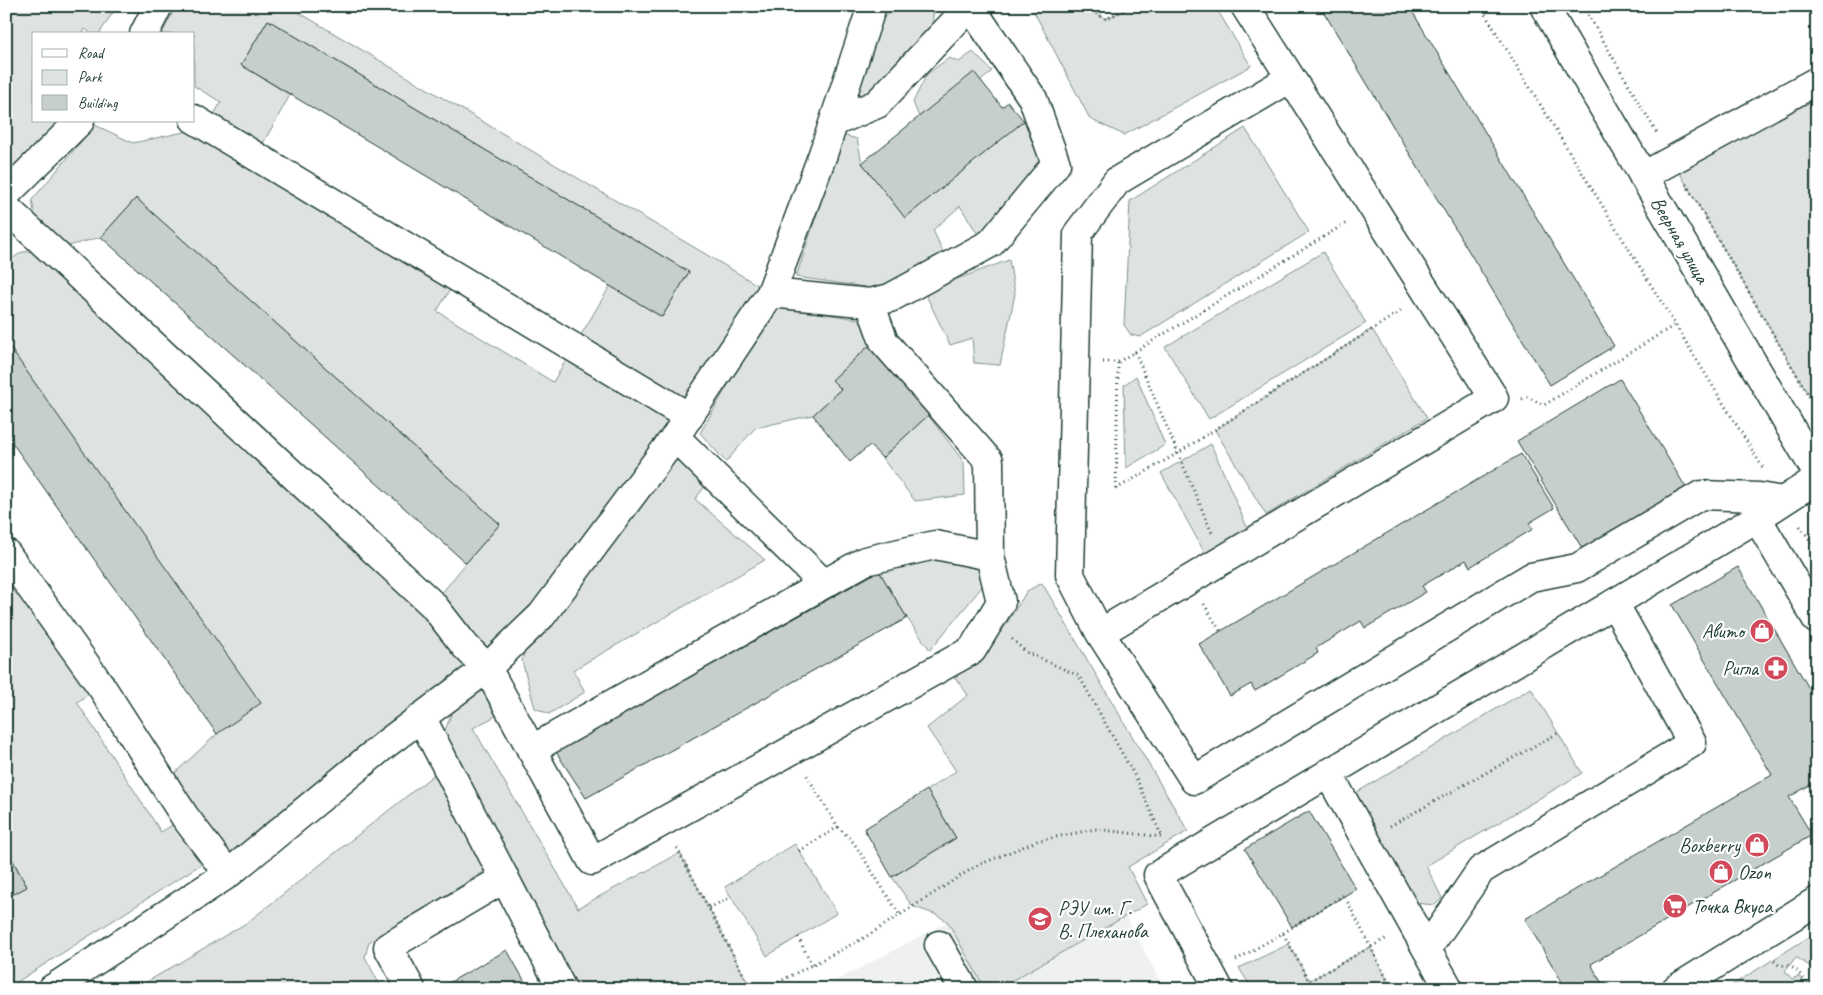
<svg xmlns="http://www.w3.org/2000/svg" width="1823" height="995" font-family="Caveat,sans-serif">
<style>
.built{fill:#eef1f0}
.green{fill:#dee3e2;stroke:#7e908b;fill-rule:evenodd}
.building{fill:#c7cfcc;stroke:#1f3d34}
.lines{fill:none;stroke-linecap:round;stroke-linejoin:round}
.minor-casing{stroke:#1f3d34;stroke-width:31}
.path{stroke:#1f3d34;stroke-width:3;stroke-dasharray:1 4;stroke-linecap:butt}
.minor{stroke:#fff;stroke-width:28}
.labels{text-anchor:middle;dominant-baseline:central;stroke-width:4.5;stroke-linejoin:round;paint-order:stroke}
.street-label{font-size:20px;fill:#1f3d34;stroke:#fff}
.poi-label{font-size:20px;fill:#1f3d34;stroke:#fff;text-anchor:end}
</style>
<rect width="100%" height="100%" fill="#fff"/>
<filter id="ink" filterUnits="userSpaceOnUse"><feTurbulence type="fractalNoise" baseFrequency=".02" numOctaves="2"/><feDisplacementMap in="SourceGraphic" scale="10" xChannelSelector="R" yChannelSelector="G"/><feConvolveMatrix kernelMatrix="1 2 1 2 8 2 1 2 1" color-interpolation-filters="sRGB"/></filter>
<g filter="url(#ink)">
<path class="built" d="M1090 847 1164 989H820Z"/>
<path class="green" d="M6 6H117L99 34H92L85 29 82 34H34V121H66L6 194Z
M176 6H288L771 293 487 667 509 709 473 728 578 908 680 853 751 989H579L508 857 369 942 365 957 382 989H135L248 922 446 765 438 749 461 688 228 874 214 856 6 989V898L27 886 6 848V553L101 686 77 702 161 832 185 817 164 783 217 734 6 342V263L22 252 52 250 39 240 32 200 95 125 133 143 207 127 221 102 194 86V34H162ZM268 20 689 272 662 317 610 286 553 382 437 311 458 277 256 156 290 95 241 65ZM136 198 500 524 466 563 433 604 54 250 101 237ZM465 647 486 668 462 686Z
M910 6H934L932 28 855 108 852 96 879 20 889 13 891 7 909 11Z
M1031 6H1085L1106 19 1132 6H1215L1251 66 1124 135 1090 119Z
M973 52 992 71 981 81 974 73 919 117 913 102 927 74 949 58 959 62Z
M1817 81V409L1672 160Z
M1024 121 1041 164 981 239 960 206 933 230 944 254 879 289 796 277 843 135 857 139 862 163 906 217Z
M1245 128 1309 232 1140 337 1131 335 1124 325 1130 201Z
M1323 252 1366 323 1209 419 1165 347Z
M1009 260 1015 294 1000 365 974 363 972 338 950 345 924 291Z
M774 306 864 320 873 342 832 380 841 389 813 415 755 428 726 462 700 433Z
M1372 329 1427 418 1266 515 1215 430Z
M1136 376 1165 445 1126 468 1124 385Z
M928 415 964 462 965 495 915 501 882 458Z
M1211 444 1250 534 1207 557 1161 473Z
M675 459 707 484 695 499 765 560 573 670 585 692 549 714 535 708 522 661 525 646Z
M933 556 982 564V587L930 650 907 618 879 571Z
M1042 583 1188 831 1128 867 1147 904 997 989H985L948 922 937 915 912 906 892 877 956 838 927 790 956 771 927 728 968 695 946 665 1002 631 1027 591Z
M1531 688 1582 773 1426 866 1442 898 1435 905 1415 903 1344 800Z
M795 844 837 913 767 956 725 887Z
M1817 932V978L1811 967 1796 957 1785 971 1792 979 1799 976 1806 989H1726Z
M1289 944 1309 981 1370 947 1392 989H1252L1239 968Z"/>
<path class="building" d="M1320 6H1409L1614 346 1550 385Z
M268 20 689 272 662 317 241 65Z
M974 72 1002 107 1008 102 1024 121 905 218 862 163Z
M136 198 500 524 466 563 101 237Z
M6 342 261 703 217 734 6 434Z
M873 342 935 409 882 458 870 445 850 462 813 415 841 389 832 380Z
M1620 379 1688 491 1585 553 1517 441Z
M1521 454 1554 508 1529 523 1533 529 1470 567 1466 560 1422 586 1426 592 1365 628 1361 621 1316 648 1318 653 1255 691 1251 684 1230 696 1199 644Z
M1738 567 1817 702V781L1789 797 1812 835 1591 964 1605 989H1550L1562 982 1525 919 1772 775 1672 605Z
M879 571 907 618 586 798 556 752Z
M927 790 956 838 892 877 864 829Z
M1309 811 1356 889 1292 927 1245 849Z
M6 848 27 887 6 898Z
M507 950 529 989H447L445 985Z"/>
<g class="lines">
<defs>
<path id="minor" d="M1245 6 1494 398 1100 633 1194 780 1531 577 1577 568 1701 495 1759 497 1783 501
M1544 6 1817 473
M144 34 158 6
M194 119 689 417
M834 122 877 104 970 6
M1643 176 1817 81
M6 194 80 121
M6 208 433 605 465 646 487 668 592 861 972 650 1001 602 990 556 935 545 865 561 824 584 675 437
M771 293 870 303 890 298 991 243 1056 164 1033 99 970 6
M870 303 884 342 989 461 990 556
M1817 479 1757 518 1817 620
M6 553 101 686 185 817 228 874
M1100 633 1070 575 1078 233 1117 181 1289 79
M421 717 562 989
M531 750 824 584
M1328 773 1449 989
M939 945 964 989
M1427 949 1481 870 1692 743 1614 603
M52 989 228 874 387 743 487 668 542 615 675 437 771 293 823 154 872 6
M411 989 388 947 505 878
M1219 989 1158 875 1757 518
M1676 989 1817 901"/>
</defs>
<use href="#minor" class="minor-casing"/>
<path class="path" d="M1083 6 1106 19 1132 6
M1480 6 1763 468
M1583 6 1658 135
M1686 184 1816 408
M1135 352 1212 533
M1103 362H1118L1348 222
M1522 399 1527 397 1544 405 1675 325
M1116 489 1178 453 1404 309
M1116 489 1118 362
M1800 526 1817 550
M1204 604 1220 631
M1012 639 1026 652 1079 676 1137 780 1162 837
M1390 826 1558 733
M838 827 854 843 899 914
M677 848 751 989
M799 851 838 827 806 774
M709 908 731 897
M1283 933 1344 895 1392 989
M798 937 812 965
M1236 960 1283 933 1309 981 1387 938
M1774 961 1779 965C1798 965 1800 975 1810 989
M1807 984 1817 983
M765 989 864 938 976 866 1037 841 1095 829 1162 837"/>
<use href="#minor" class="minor"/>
</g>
</g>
<defs>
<symbol id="shop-disc" viewBox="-11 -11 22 22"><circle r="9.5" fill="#d1495b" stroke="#fff"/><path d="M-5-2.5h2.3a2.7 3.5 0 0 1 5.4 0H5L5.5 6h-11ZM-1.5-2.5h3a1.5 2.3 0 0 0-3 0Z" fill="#fff"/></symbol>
<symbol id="pharmacy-disc" viewBox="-11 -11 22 22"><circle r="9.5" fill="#d1495b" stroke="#fff"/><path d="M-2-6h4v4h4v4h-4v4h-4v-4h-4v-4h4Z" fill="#fff"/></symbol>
<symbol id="supermarket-disc" viewBox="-11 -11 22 22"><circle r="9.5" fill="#d1495b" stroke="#fff"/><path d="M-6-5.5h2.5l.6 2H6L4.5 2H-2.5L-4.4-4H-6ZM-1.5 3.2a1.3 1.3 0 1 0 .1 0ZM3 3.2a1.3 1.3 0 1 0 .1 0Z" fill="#fff"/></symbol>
<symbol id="university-disc" viewBox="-11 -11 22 22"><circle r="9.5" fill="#d1495b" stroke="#fff"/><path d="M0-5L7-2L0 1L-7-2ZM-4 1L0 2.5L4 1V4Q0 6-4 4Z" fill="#fff"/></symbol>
</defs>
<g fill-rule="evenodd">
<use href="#shop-disc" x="1748" y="617" width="28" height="28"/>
<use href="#pharmacy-disc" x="1762" y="654" width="28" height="28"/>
<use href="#shop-disc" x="1743" y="831" width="28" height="28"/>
<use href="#shop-disc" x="1707" y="858" width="28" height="28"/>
<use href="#supermarket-disc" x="1661" y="892" width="28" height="28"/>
<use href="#university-disc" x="1026" y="905" width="28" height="28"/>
</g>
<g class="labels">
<g class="street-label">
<text transform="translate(1680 240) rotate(60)">Веерная улица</text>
</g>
<g class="poi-label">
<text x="1744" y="631">Авито</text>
<text x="1758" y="668">Ригла</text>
<text x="1740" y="845">Boxberry</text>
<text x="1738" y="872" text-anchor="start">Ozon</text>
<text x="1692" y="906" text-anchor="start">Точка Вкуса</text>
<text x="1058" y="908" text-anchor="start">РЭУ им. Г.<tspan x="1058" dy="23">В. Плеханова</tspan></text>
</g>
</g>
<rect width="1823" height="995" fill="none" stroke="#fff" stroke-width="25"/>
<rect x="12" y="12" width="1798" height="970" fill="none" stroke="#1f3d34" stroke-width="2" filter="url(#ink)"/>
<rect x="32" y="32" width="162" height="90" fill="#ffffff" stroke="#a5b1ae"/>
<rect x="42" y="49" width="25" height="8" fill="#ffffff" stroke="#a5b1ae"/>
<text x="78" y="58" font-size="15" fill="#1f3d34">Road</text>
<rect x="42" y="70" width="25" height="15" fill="#dee3e2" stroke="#a5b1ae"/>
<text x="78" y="82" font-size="15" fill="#1f3d34">Park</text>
<rect x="42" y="95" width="25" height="15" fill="#c7cfcc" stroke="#a5b1ae"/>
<text x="78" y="108" font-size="15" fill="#1f3d34">Building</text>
</svg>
